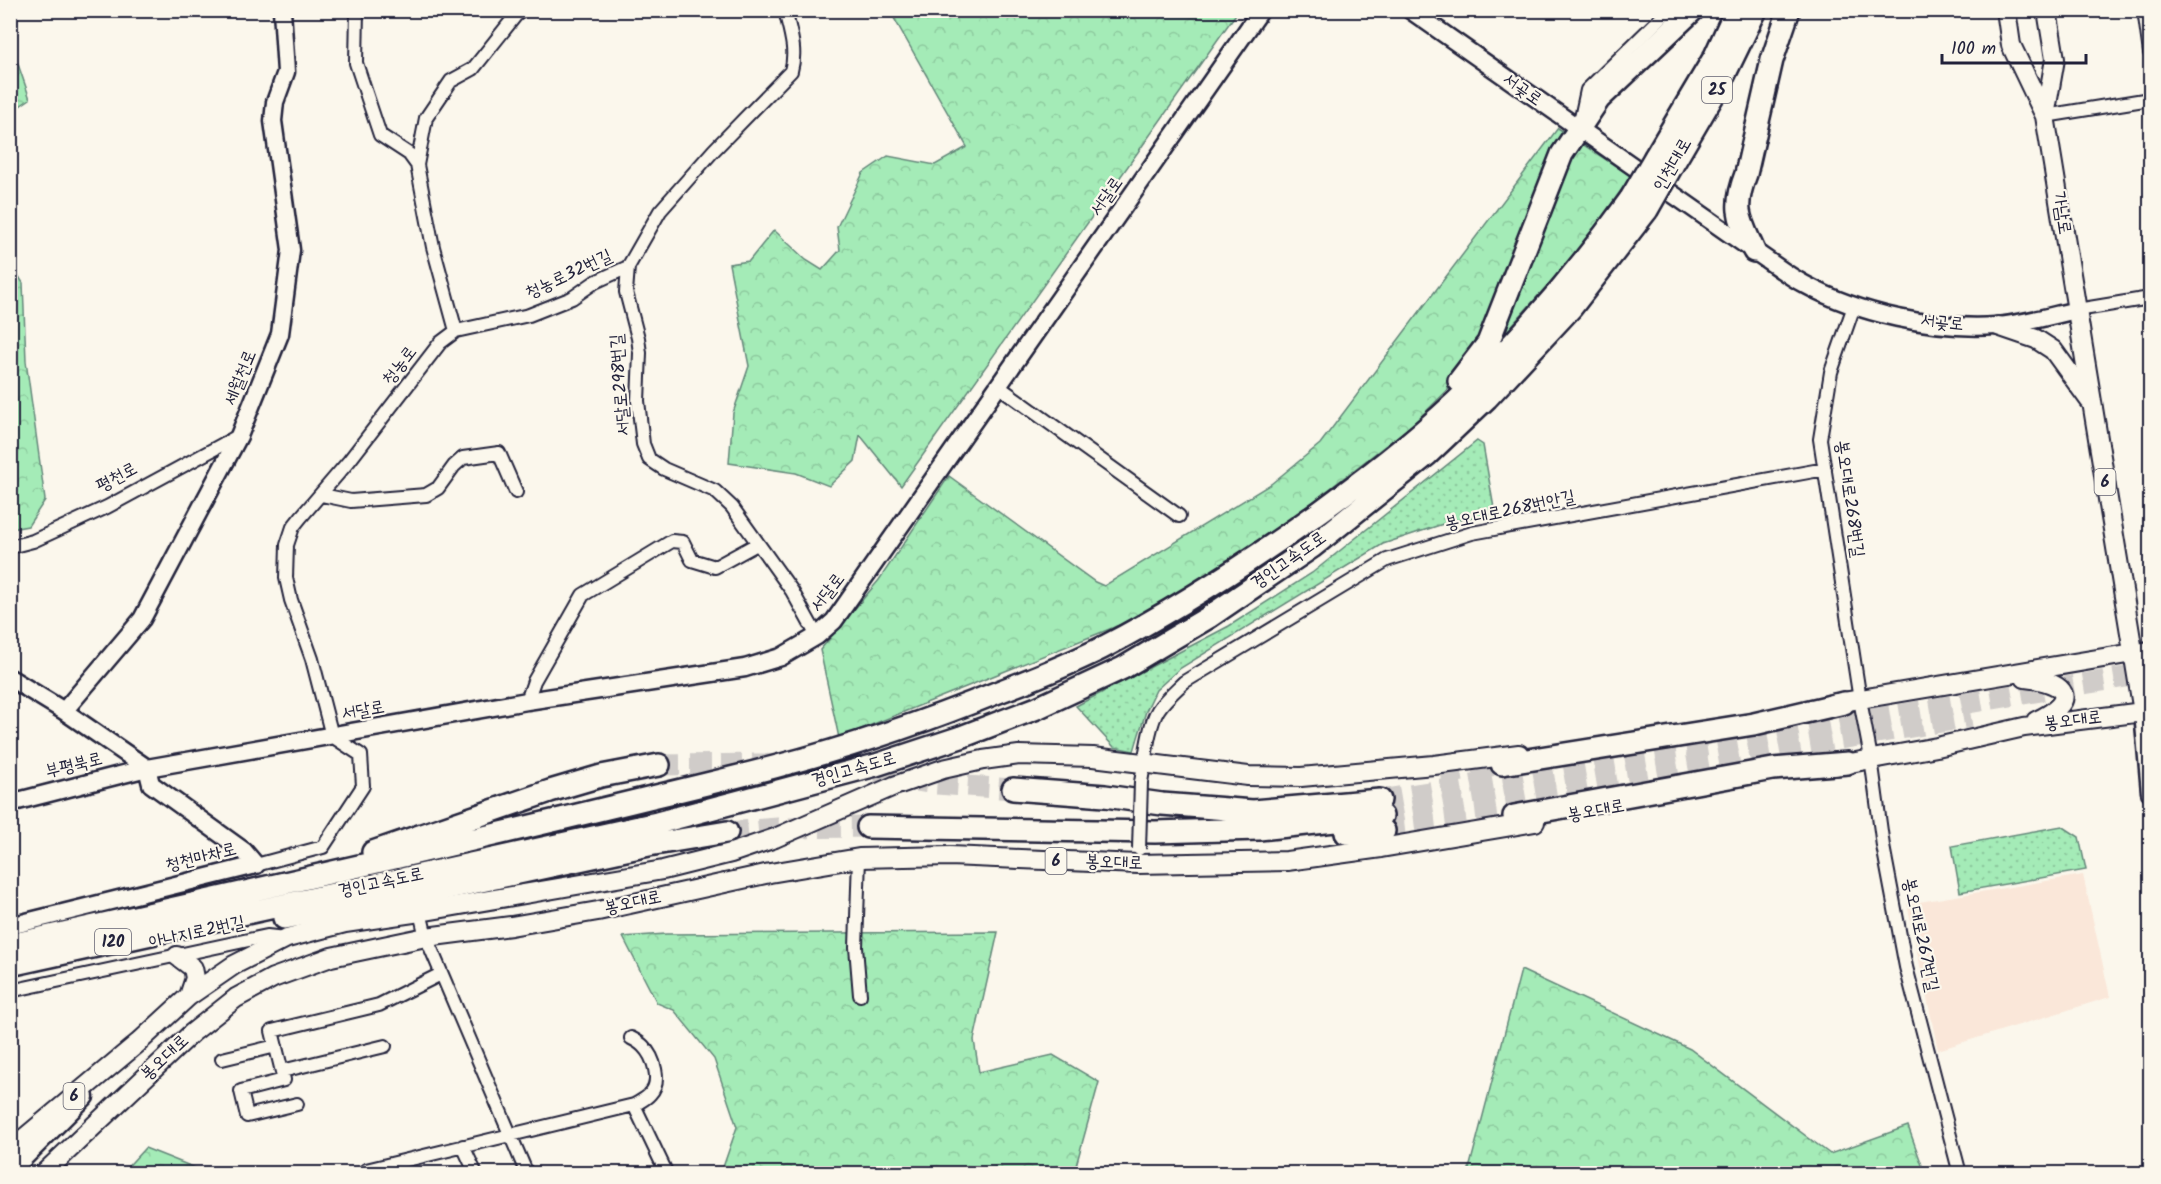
<svg xmlns="http://www.w3.org/2000/svg" width="2161" height="1184" font-family="Kalam,'Poor Story',sans-serif">
<style>
.built{fill:#fae7d9}
.forest{fill:url(#forest-crowns);stroke:#638679;stroke-width:1.5}
.park{fill:url(#park-dots);stroke:#638679;stroke-width:1.5}
.lines{fill:none;stroke-linecap:round;stroke-linejoin:round}
.highway-tunnel{stroke:#d0ccc9;stroke-width:21;stroke-dasharray:21 10;stroke-linecap:butt}
.street-casing{stroke:#22223b;stroke-width:16}
.secondary-casing{stroke:#22223b;stroke-width:21}
.primary-casing{stroke:#22223b;stroke-width:22}
.highway-casing{stroke:#22223b;stroke-width:26}
.street{stroke:#fbf7ec;stroke-width:12}
.secondary{stroke:#fbf7ec;stroke-width:16}
.primary{stroke:#fbf7ec;stroke-width:18}
.highway{stroke:#fbf7ec;stroke-width:21}
.street-bridge-casing{stroke:#22223b;stroke-width:16;stroke-linecap:butt}
.highway-bridge-casing{stroke:#22223b;stroke-width:26;stroke-linecap:butt}
.street-bridge{stroke:#fbf7ec;stroke-width:12}
.highway-bridge{stroke:#fbf7ec;stroke-width:21}
.labels{text-anchor:middle;dominant-baseline:central;stroke-width:4.5;stroke-linejoin:round;paint-order:stroke}
.shield{fill:#fbf7ec;stroke:#636270;stroke-width:1.5}
.shield-label{font-size:16px;font-weight:bold;fill:#22223b}
.street-label{font-size:18px;fill:#22223b;stroke:#fbf7ec}
</style>
<defs>
<pattern id="forest-crowns" width="20" height="18" patternUnits="userSpaceOnUse" patternTransform="scale(1.5)"><rect width="20" height="18" fill="#a4ebb7"/><path d="M2 6a3 3 0 1 1 6 0M12 15a3 3 0 1 1 6 0" fill="none" stroke="#8dc99e"/></pattern>
<pattern id="park-dots" width="8" height="8" patternUnits="userSpaceOnUse" patternTransform="scale(1.5)"><rect width="8" height="8" fill="#a4ebb7"/><path d="M2 2h.1M6 6h.1" fill="none" stroke="#8dc99e" stroke-width="1.8" stroke-linecap="round"/></pattern>
</defs>
<rect width="100%" height="100%" fill="#fbf7ec"/>
<filter id="ink" filterUnits="userSpaceOnUse"><feTurbulence type="fractalNoise" baseFrequency=".0167" numOctaves="2"/><feDisplacementMap in="SourceGraphic" scale="12" xChannelSelector="R" yChannelSelector="G"/><feConvolveMatrix kernelMatrix="1 2 1 2 8 2 1 2 1" color-interpolation-filters="sRGB"/></filter>
<g filter="url(#ink)">
<path class="built" d="M2083 875 2110 997 1938 1050 1907 904Z"/>
<path class="forest" d="M890 11H1238L901 486 860 435 855 461 829 486 796 473 729 463 733 413 749 366 729 264 749 261 774 230 806 260 822 270 840 250 837 227 863 173 888 156 935 165 967 147Z
M10 41 30 99 11 112H10Z
M1558 128 1631 176 1582 246 1499 340 1412 425 1252 549 1132 620 839 738 820 650 879 580 949 476 1095 582 1104 586 1271 484 1320 444Z
M11 264 23 283 26 361 45 500 28 526 11 529Z
M998 932 974 1040 979 1072 1053 1055 1099 1082 1074 1173H721L737 1127 714 1059 674 1010 657 1003 623 937 666 934Z
M1521 970 1690 1049 1830 1154 1908 1126 1923 1168 1921 1173H1468Z
M145 1148 208 1173H122Z"/>
<path class="park" d="M1477 441 1483 445 1495 514 1449 522 1383 544 1179 669 1156 690 1146 711 1134 751 1114 747 1076 706 1229 626 1312 573Z
M2062 826 2079 837 2086 870 1960 892 1952 846Z"/>
<g class="lines">
<path class="highway-tunnel" d="M659 765 764 764 853 770 935 784 1013 789
M1441 775 1502 764
M1380 800 2150 673
M1382 816 1971 717
M1384 831 1514 816
M727 832 778 828 868 827"/>
<defs>
<path id="street" d="M785 10C790 32 797 50 791 71L714 150 660 211 628 267 626 292 638 338 640 353 638 401 643 444 649 459 664 469 715 491 732 507 792 591 817 636
M2144 10 2150 53
M2045 116 2150 99
M1581 118 1587 90 1669 10
M417 165 426 118 451 81 473 69 516 15 523 10
M1854 306 1831 372 1820 439 1860 700 1871 758 1883 846 1906 967 1960 1174
M2077 310 2150 298
M456 331 529 315 572 298 595 282 628 267
M998 386 1179 516
M322 495 351 501 426 495 438 488 454 466 463 458 499 453 516 492
M10 547 33 541 107 507 238 436
M527 701 534 681 583 595 672 541 683 542 692 560 715 567 757 544
M1141 782C1145 762 1148 726 1158 710 1165 699 1176 690 1184 682L1387 560 1472 533 1825 469
M859 858 856 947 860 995
M256 865 323 847 363 786 361 755 332 736 312 659 291 600 286 578 287 545 293 527 301 517 349 461 440 343 456 331 433 247 417 165 409 154 380 135 356 63 357 10
M420 912 426 937 527 1174
M10 991 267 936 285 938
M222 1059 276 1046
M282 1071 385 1046
M297 1104 247 1116 241 1091 284 1080 272 1031 379 1005 441 974
M634 1105 667 1174
M463 1146 476 1174
M366 1170 634 1105C639 1102 646 1099 650 1094 662 1082 654 1057 643 1046 640 1043 635 1040 631 1038"/>
<path id="secondary" d="M1410 10 1754 251C1771 262 1787 275 1804 284 1859 314 1933 330 1996 326 2022 324 2050 316 2077 310
M2133 653 2150 650
M10 678 64 711 147 768
M64 711 142 619 239 436 280 334 291 250 273 121 275 102 286 72 282 10
M2150 711 2143 712 2150 792
M10 803 147 768 527 701 745 668 781 657 817 636 834 621 1261 10
M10 926 256 865 244 851 151 784 147 768
M10 1172 85 1097"/>
<path id="primary" d="M2045 116 2055 59 2047 10
M1998 326 2036 339 2053 350 2090 401
M2025 678C2066 682 2081 700 2036 721
M1831 704 2133 653
M1834 766 1937 747 2024 727 2143 712 2045 116 2011 45 2006 10
M177 956 193 968 195 978 189 996
M10 1150 138 1043 189 996 234 965 287 938 345 923 420 912 663 870 731 853 775 838 894 786 943 769 983 760 1019 755 1093 757 1248 776 1301 777 1434 765 1519 754
M43 1174 192 1033 236 998 273 978 331 957 426 937 511 926 598 911 770 873 859 858 950 856 1138 864 1287 861 1381 848 1535 822"/>
<path id="highway" d="M1655 157 1715 56 1736 10
M1672 166 1720 84 1756 10
M1754 251C1740 219 1732 210 1746 174L1772 60 1789 10
M1459 381 1488 343 1562 154 1599 99 1693 10
M1502 764 1754 724 1844 703
M1013 789 1105 796 1162 804 1253 811 1380 800
M1514 816 1773 769 1848 763
M868 827 1155 832 1259 829 1382 816
M1346 833 1384 831
M373 852 550 791 601 776 659 765
M284 918 425 893 649 845 727 832
M10 945C223 897 436 850 648 798 690 788 732 778 774 767 851 747 927 721 1001 691 1035 678 1070 664 1102 648 1179 608 1251 561 1321 511 1373 473 1425 433 1470 388 1529 329 1583 265 1631 198
M10 965 657 823 876 765 961 737 1037 708 1123 668 1209 617 1312 547 1428 454 1487 398 1571 308 1647 210"/>
</defs>
<use href="#street" class="street-casing"/>
<use href="#secondary" class="secondary-casing"/>
<use href="#primary" class="primary-casing"/>
<use href="#highway" class="highway-casing"/>
<use href="#street" class="street"/>
<use href="#secondary" class="secondary"/>
<use href="#primary" class="primary"/>
<use href="#highway" class="highway"/>
<defs>
<path id="street-bridge" d="M1139 849 1141 782"/>
<path id="highway-bridge" d="M1631 198 1655 157
M1647 210 1672 166"/>
</defs>
<use href="#street-bridge" class="street-bridge-casing"/>
<use href="#highway-bridge" class="highway-bridge-casing"/>
<use href="#street-bridge" class="street-bridge"/>
<use href="#highway-bridge" class="highway-bridge"/>
</g>
</g>
<g class="labels">
<g class="shield">
<rect x="1702" y="77" width="30" height="26" rx="4.5"/>
<rect x="2094.5" y="469" width="21" height="26" rx="4.5"/>
<rect x="1045.5" y="848" width="21" height="26" rx="4.5"/>
<rect x="95" y="929" width="36" height="26" rx="4.5"/>
<rect x="63.5" y="1083" width="21" height="26" rx="4.5"/>
</g>
<g class="shield-label">
<text x="1717" y="90">25</text>
<text x="2105" y="482">6</text>
<text x="1056" y="861">6</text>
<text x="113" y="942">120</text>
<text x="74" y="1096">6</text>
</g>
<g class="street-label">
<text transform="translate(1522 90) rotate(35)">서곶로</text>
<text transform="translate(1673 165) rotate(-60)">인천대로</text>
<text transform="translate(1107 197) rotate(-55)">서달로</text>
<text transform="translate(2061 213) rotate(81)">가남로</text>
<text transform="translate(569 275) rotate(-25)">청농로32번길</text>
<text transform="translate(1942 323) rotate(6)">서곶로</text>
<text transform="translate(400 366) rotate(-52)">청농로</text>
<text transform="translate(241 378) rotate(-68)">세월천로</text>
<text transform="translate(621 385) rotate(-94)">서달로298번길</text>
<text transform="translate(117 478) rotate(-28)">평천로</text>
<text transform="translate(1849 499) rotate(82)">봉오대로268번길</text>
<text transform="translate(1510 511) rotate(-12)">봉오대로268번안길</text>
<text transform="translate(1289 561) rotate(-35)">경인고속도로</text>
<text transform="translate(828 593) rotate(-52)">서달로</text>
<text transform="translate(363 711) rotate(-10)">서달로</text>
<text transform="translate(2073 721) rotate(-7)">봉오대로</text>
<text transform="translate(74 766) rotate(-14)">부평북로</text>
<text transform="translate(854 770) rotate(-16)">경인고속도로</text>
<text transform="translate(1596 811) rotate(-10)">봉오대로</text>
<text transform="translate(201 858) rotate(-14)">청천마차로</text>
<text transform="translate(1114 863) rotate(2)">봉오대로</text>
<text transform="translate(381 883) rotate(-12)">경인고속도로</text>
<text transform="translate(633 903) rotate(-12)">봉오대로</text>
<text transform="translate(197 933) rotate(-12)">아나지로2번길</text>
<text transform="translate(1920 935) rotate(78)">봉오대로267번길</text>
<text transform="translate(165 1058) rotate(-43)">봉오대로</text>
</g>
</g>
<rect width="2161" height="1184" fill="none" stroke="#fbf7ec" stroke-width="36"/>
<rect x="18" y="18" width="2125" height="1148" fill="none" stroke="#22223b" stroke-width="2" filter="url(#ink)"/>
<path d="M1942 54v9h144v-9" fill="none" stroke="#22223b" stroke-width="3"/>
<text x="1951" y="54" font-size="18" fill="#22223b" stroke="#fbf7ec" stroke-width="4.5" paint-order="stroke">100 m</text>
</svg>
